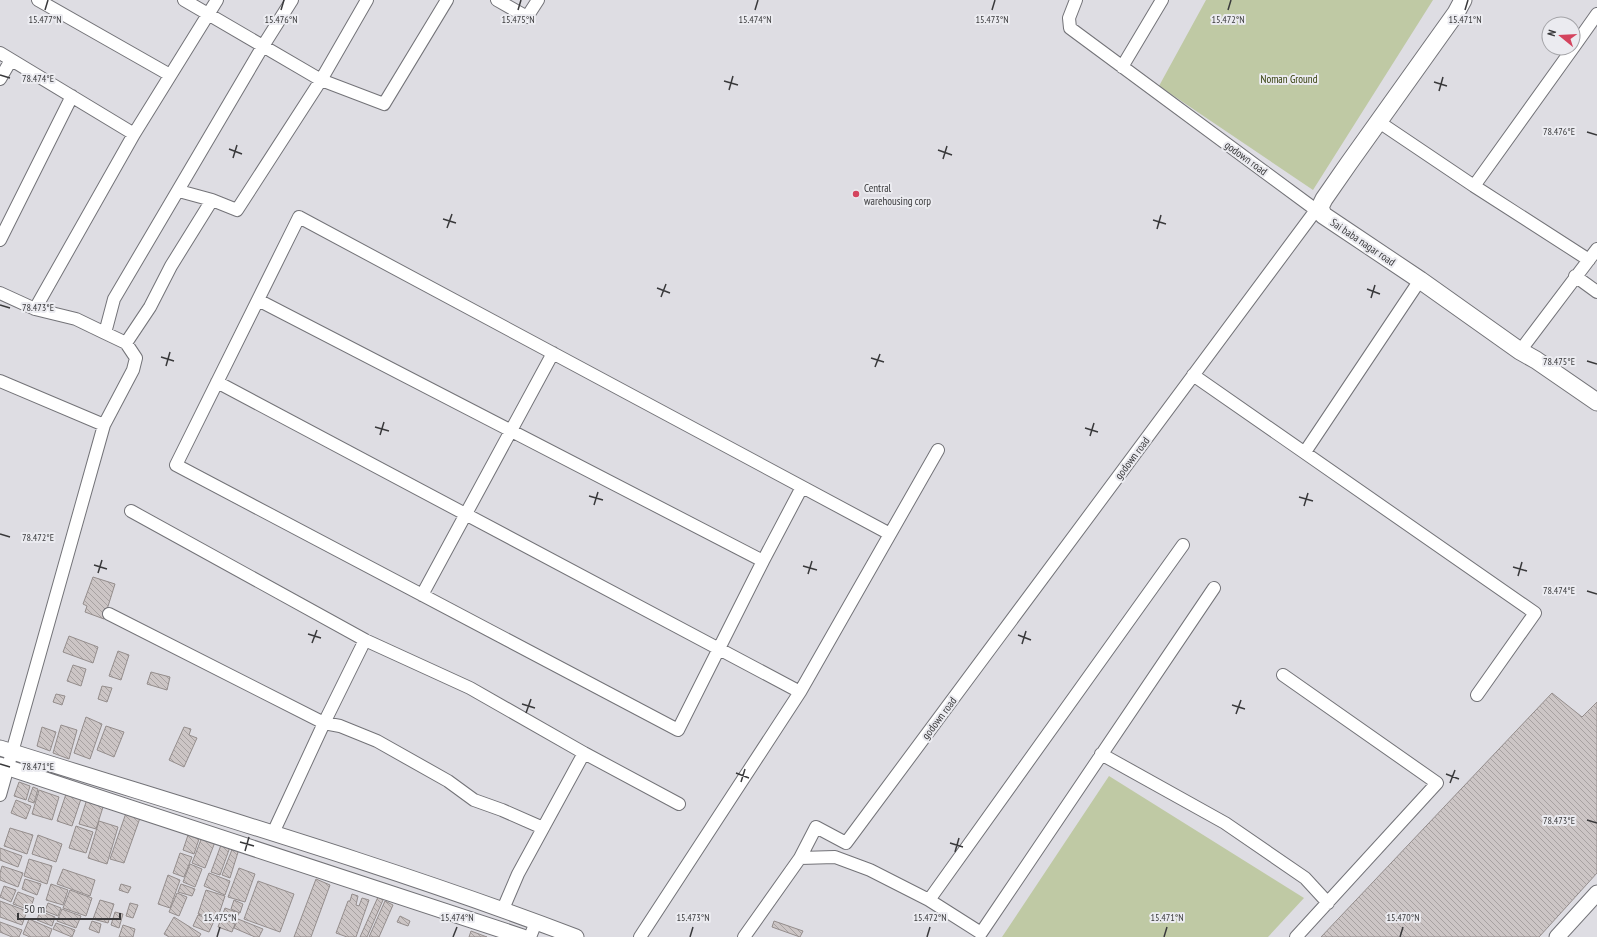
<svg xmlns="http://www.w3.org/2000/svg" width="1597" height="937" font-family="'PT Sans Narrow',sans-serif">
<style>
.park{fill:#bfc9a4}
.building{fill:url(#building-back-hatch);stroke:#948d8c}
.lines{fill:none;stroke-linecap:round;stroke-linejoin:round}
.minor-casing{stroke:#737378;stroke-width:14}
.tertiary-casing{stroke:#737378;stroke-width:17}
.secondary-casing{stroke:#737378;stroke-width:19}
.minor{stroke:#fff;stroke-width:12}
.tertiary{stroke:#fff;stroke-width:15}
.secondary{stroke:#fff;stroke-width:17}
.ticks{fill:none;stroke:#39393b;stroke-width:1.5}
.poi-dot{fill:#d4445e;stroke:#ebebf0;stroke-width:1.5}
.labels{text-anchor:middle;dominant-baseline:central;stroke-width:4;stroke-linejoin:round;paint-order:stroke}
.park-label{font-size:11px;fill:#323c08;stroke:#ebebf0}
.street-label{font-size:11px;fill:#39393b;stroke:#ebebf0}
.poi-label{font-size:11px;fill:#39393b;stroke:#ebebf0;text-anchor:start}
.ticks-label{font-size:10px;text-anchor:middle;fill:#39393b;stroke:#ebebf0;stroke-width:4;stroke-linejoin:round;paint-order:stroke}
</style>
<defs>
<pattern id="building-back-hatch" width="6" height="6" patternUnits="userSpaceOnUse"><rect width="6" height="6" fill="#ccc5c5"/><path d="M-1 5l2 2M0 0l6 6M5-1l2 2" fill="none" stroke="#a7a1a1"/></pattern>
</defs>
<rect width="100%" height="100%" fill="#dedde3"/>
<path class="park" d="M1206 0H1433L1313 190 1159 86Z
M1109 776 1304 898 1268 937H1002Z"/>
<path class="building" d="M93 577 115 584 104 619 85 612 87 606 83 604Z
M69 636 98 647 93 663 63 652Z
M118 651 129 655 121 680 109 676Z
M73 665 86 669 81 686 67 681Z
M151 672 170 677 167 690 147 684Z
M102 686 112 688 107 702 98 699Z
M1552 693 1582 717 1597 702V873L1539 937H1321Z
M56 694 65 696 62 705 53 702Z
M86 717 102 724 90 759 74 753Z
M61 725 77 730 69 759 53 753Z
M106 726 124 732 114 757 97 750Z
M42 727 56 732 50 751 37 746Z
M184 727 191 729 189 735 197 738 184 767 169 760Z
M19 782 30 786 26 800 14 796Z
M33 787 38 789 34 803 28 801Z
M39 790 59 797 52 820 32 814Z
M66 794 81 799 72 826 57 821Z
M87 799 104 804 96 829 79 824Z
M16 800 31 806 26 819 11 813Z
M126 813 140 818 124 863 110 859Z
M99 821 118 827 107 864 88 858Z
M76 826 93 832 86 853 69 848Z
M10 828 33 835 27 854 4 846Z
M38 835 62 844 56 862 32 854Z
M188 835 199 839 194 854 183 850Z
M202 837 215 842 205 868 192 863Z
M221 845 230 847 220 875 211 872Z
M233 847 239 849 230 878 222 875Z
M0 848 22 856 18 867 0 860Z
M180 853 192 857 184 877 173 873Z
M29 859 52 866 47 884 24 876Z
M190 864 202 869 195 887 183 882Z
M2 866 23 873 18 887 0 880V873Z
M239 868 255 874 245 902 228 897Z
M63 869 95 880 90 896 57 884Z
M209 873 230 881 225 895 204 886Z
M168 875 180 880 170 908 158 904Z
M25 879 41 884 37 895 22 889Z
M316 879 330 885 311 937H294Z
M258 881 294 894 280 932 244 919Z
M51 884 68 890 63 905 46 900Z
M121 884 131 887 128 893 119 890Z
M181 884 195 889 192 896 178 892Z
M4 886 16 890 11 902 0 897Z
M70 890 92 898 86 916 63 908Z
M206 890 225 896 217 920 198 914Z
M18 892 34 898 30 910 13 904Z
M177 893 187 897 179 916 169 912Z
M352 894 358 896 356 905 359 906 362 898 369 900 356 937H347L336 933 348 901H350Z
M378 897 383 900 367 937H360Z
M100 900 114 904 108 923 93 919Z
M234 900 243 904 240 913 231 909Z
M0 901 27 911 22 925 0 917Z
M385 901 393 905 379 937H369Z
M48 903 61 908 58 916 45 911Z
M130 903 138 905 133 918 126 916Z
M225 908 239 913 237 917 230 914 228 921 235 924 232 932 218 927Z
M62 909 81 916 76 928 57 921Z
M40 911 55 917 52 926 37 920Z
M115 912 123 914 119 928 111 925Z
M198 915 214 921 209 932 193 926Z
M400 916 410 921 408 926 397 922Z
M174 917 201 934 199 937H169L164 934Z
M29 919 52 929 49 937H30L23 934Z
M238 919 263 929 259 937H255L234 928Z
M92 921 101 924 99 933 89 929Z
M774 921 803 931 800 937 772 927Z
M0 922 22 930 19 937H12L0 932Z
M56 923 75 930 72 937 53 929Z
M123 925 135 929 133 937H119Z
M471 931 487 937H469Z"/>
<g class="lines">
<defs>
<path id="minor" d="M38 0 170 75
M184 0 321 80 367 0
M497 0 527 17 538 0
M1573 48 1597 14
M0 53 134 134
M1122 67 1162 0
M0 79 11 60
M1379 122 1474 186 1573 48
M1474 186 1589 260
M179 191 212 200
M0 240 72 96
M1575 276 1597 292
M0 293 35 309 134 134 217 0
M258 300 763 561 678 730 176 465 299 217 890 534
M35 309 76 319 105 333
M126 343 105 333 114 299 263 46 292 0
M1520 351 1597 249
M1193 375 1535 613 1477 695
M0 381 104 425
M217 382 800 692
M1305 452 1420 280
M131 511 365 640 324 723 273 833
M763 561 802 487
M422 595 553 353
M109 614 324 723 340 726 377 741 448 781 474 800 502 810 543 828
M365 640 470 688 584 753 518 874 503 909
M1283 675 1437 783 1296 937
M584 753 679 804
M1101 754 1225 823 1305 878 1328 903
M0 795 104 425 133 370 136 358 126 343 150 307 171 266 212 200 237 210 321 80 384 104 447 0
M800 858 835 857 870 870 929 900 981 933 1214 588
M929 900 1183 545
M530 937 536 922
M640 937 800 692 938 450
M744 937 800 858 816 827 846 843 1316 210 1070 28 1069 18 1076 0"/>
<path id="tertiary" d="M0 748C193 809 387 865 576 937
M0 765 523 937
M1557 937 1597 893"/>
<path id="secondary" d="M1463 0 1456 13 1349 163 1324 199 1320 207 1323 215 1420 280 1520 351 1536 360 1597 402"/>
</defs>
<use href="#minor" class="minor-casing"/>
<use href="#tertiary" class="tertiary-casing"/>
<use href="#secondary" class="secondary-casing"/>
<use href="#minor" class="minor"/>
<use href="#tertiary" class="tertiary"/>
<use href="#secondary" class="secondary"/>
</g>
<path class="ticks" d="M45 10 48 0M281 10 284 0M518 10 521 0M755 10 758 0M992 10 995 0M1228 10 1231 0M1465 10 1468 0M0 75 10 78M724 81 738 85M1434 82 1447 86M729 90 733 76M1439 91 1443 77M1587 132 1597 135M229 149 242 154M938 150 952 155M233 158 237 145M943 159 947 146M443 219 456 223M1153 220 1166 224M447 228 452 214M1157 229 1161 215M657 288 670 293M1367 289 1380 294M661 297 666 284M1371 298 1375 285M0 305 10 308M161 357 174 361M871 358 884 362M1587 361 1597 364M166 366 170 352M875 367 880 354M375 427 389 431M1085 428 1098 432M380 435 384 422M1090 436 1094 423M589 496 603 500M1299 497 1313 501M594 505 598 492M1304 506 1308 493M0 534 10 537M94 565 107 569M803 566 817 570M1513 567 1527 571M98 573 102 560M808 574 812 561M1518 576 1522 562M1587 591 1597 594M308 634 321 638M1018 635 1031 640M312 643 317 630M1022 644 1026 631M522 704 535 708M1232 705 1245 709M526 713 531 699M1236 714 1241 700M0 764 10 767M736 773 749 778M1446 774 1459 779M741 782 745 769M1450 783 1455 770M1587 820 1597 823M240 842 254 846M950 843 963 847M245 851 249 837M955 852 959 838M217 937 220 927M453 937 457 927M690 937 693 927M927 937 930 927M1164 937 1167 927M1400 937 1403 927"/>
<circle class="poi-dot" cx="856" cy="194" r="4"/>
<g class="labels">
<g class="park-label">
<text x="1289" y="79">Noman Ground</text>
</g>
<g class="street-label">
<text transform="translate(1246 158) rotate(36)">godown road</text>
<text transform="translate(1363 242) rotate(34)">Sai baba nagar road</text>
<text transform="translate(1132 458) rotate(-53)">godown road</text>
<text transform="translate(939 718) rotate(-53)">godown road</text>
</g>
<g class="poi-label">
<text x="864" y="188">Central<tspan x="864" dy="13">warehousing corp</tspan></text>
</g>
</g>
<g class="ticks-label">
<text x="45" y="23">15.477°N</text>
<text x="281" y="23">15.476°N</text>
<text x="518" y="23">15.475°N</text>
<text x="755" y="23">15.474°N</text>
<text x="992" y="23">15.473°N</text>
<text x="1228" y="23">15.472°N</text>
<text x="1465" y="23">15.471°N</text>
<text x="38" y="82">78.474°E</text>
<text x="1559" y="135">78.476°E</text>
<text x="38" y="311">78.473°E</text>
<text x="1559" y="365">78.475°E</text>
<text x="38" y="541">78.472°E</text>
<text x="1559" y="594">78.474°E</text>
<text x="38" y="770">78.471°E</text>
<text x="1559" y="824">78.473°E</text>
<text x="220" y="921">15.475°N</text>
<text x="457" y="921">15.474°N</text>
<text x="693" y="921">15.473°N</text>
<text x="930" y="921">15.472°N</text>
<text x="1167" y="921">15.471°N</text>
<text x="1403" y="921">15.470°N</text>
</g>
<g transform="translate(1561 36) rotate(288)"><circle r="19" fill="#ebebf0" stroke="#a4a4a8"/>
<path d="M0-3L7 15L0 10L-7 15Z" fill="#d4445e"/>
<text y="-6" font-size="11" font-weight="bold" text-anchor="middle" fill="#39393b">N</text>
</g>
<path d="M18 913v6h102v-6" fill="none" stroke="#39393b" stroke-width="2"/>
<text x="24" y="913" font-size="12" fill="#39393b" stroke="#ebebf0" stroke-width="3" paint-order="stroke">50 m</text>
</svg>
